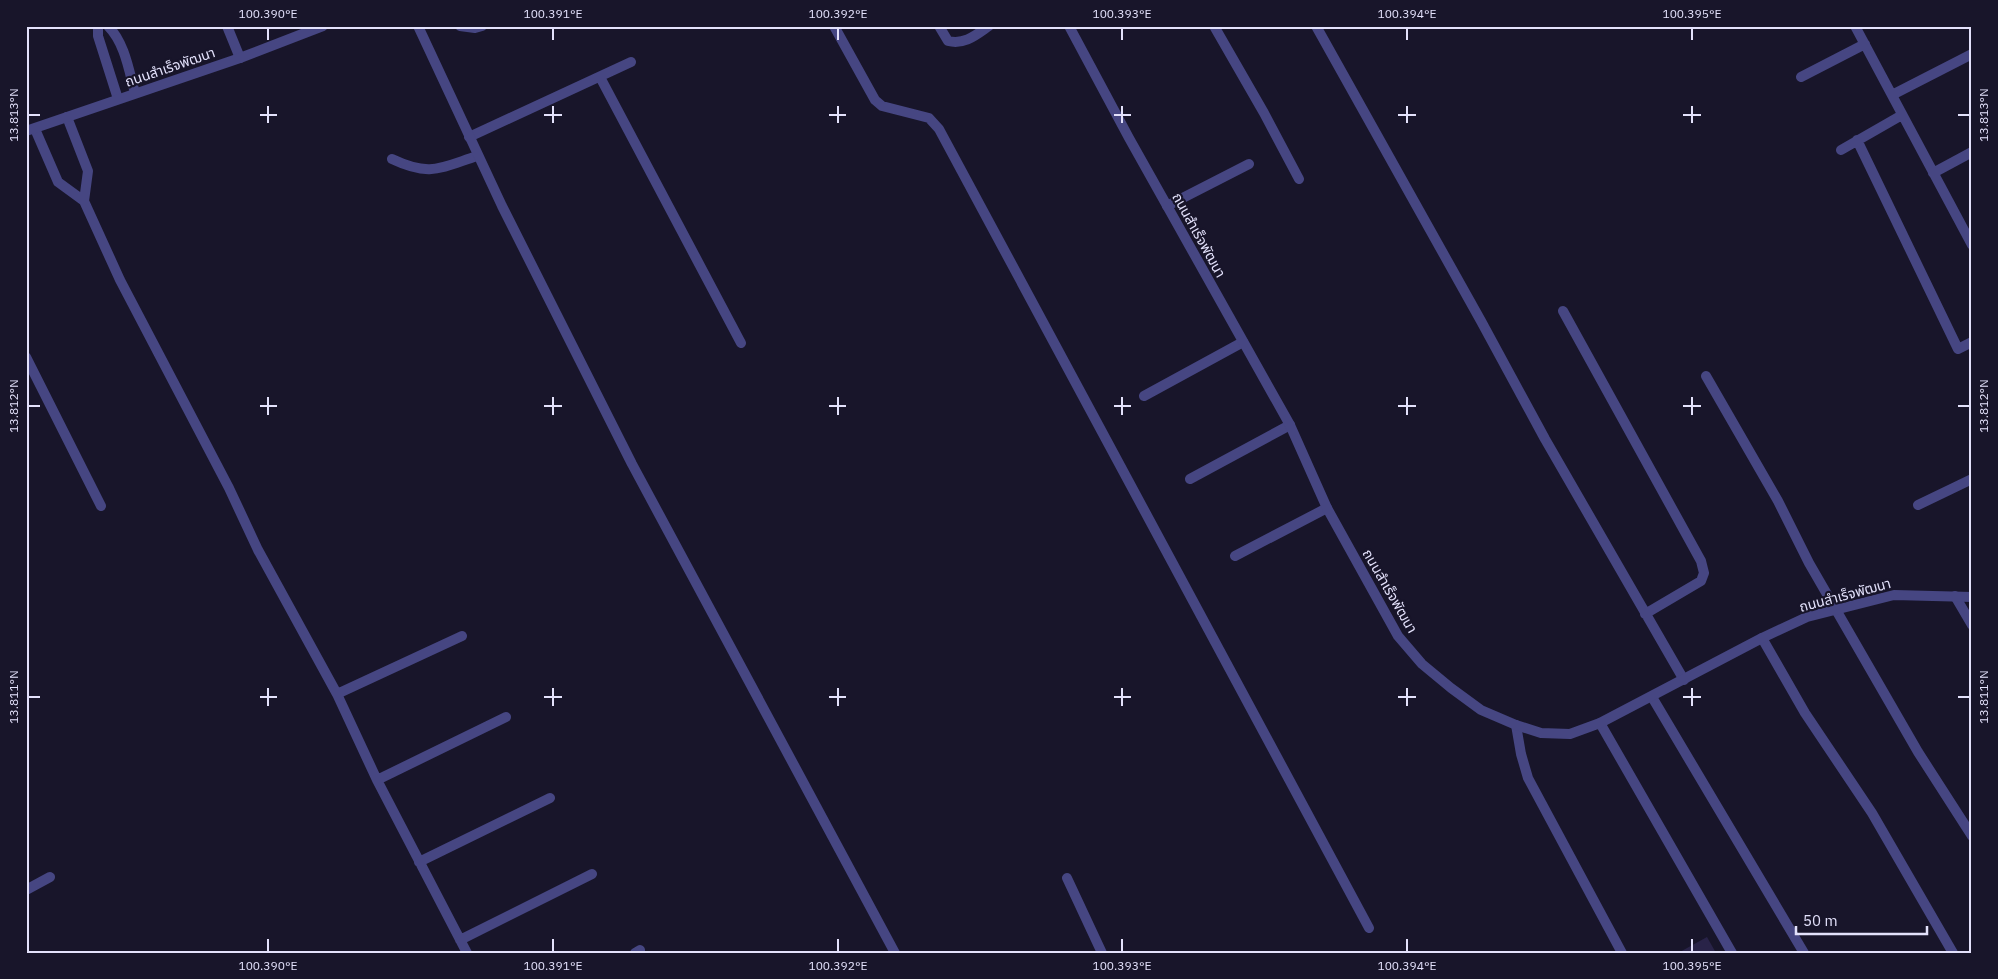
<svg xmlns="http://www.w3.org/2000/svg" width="1998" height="979" font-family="'IBM Plex Sans','Noto Sans Thai',sans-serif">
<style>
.building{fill:#292348}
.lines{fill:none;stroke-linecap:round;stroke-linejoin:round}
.service{stroke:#464682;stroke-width:10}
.minor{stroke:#464682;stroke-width:10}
.tertiary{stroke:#464682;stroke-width:10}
.ticks{fill:none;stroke:#e3e1fb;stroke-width:2}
.labels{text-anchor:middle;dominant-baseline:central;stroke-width:4.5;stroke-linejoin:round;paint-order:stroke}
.street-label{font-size:14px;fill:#e3e1fb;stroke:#18152a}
.neatline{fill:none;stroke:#e3e1fb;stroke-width:2}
.ticks-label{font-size:12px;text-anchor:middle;fill:#e3e1fb}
</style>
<rect width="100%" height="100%" fill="#18152a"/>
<path class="building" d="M1707 937 1716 953H1678Z"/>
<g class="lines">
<path class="service" d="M460 26 475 28 482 26
M939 26 948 41C965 45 976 35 989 26
M600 77 741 343
M469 137 631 62
M392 159C430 177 440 168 477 156
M1167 206 1249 164
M1067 878 1102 953"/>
<path class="minor" d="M98 26V36L118 99
M108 26C125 43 129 71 135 93
M227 26 240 58
M418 26 502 206 632 464 895 953
M834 26 875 100 882 106 929 118 939 129 1369 928
M1214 26 1264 113 1299 179
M1316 26 1481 321 1545 439 1684 680
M1855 26 1972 245
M1801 77 1865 44
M1892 95 1972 54
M67 117 88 171 84 201
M35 129 58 182 84 201 120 280 229 488 258 550 337 694 377 780 467 953
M1857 140 1958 349 1972 342
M1841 150 1902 115
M1933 173 1972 152
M1563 311 1701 561 1704 573 1701 581 1645 614
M26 357 101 506
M1706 376 1778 501 1809 563 1918 752 1972 836
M1144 396 1243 342
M1190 479 1290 425
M1918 505 1972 479
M1235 556 1327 508
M1955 596 1972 625
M1762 638 1805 713 1872 813 1953 953
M337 694 462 636
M1652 697 1804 953
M1600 723 1732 953
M1516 725 1521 754 1528 778 1622 953
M377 780 506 717
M419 862 550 798
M26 890 50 877
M460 940 592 874
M635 953 640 950"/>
<path class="tertiary" d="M1069 26 1129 138 1290 425 1327 508 1398 636 1422 664 1451 688 1481 710 1516 725 1541 733 1570 734 1600 723 1762 638 1807 617 1894 595 1972 597
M26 131 240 58 323 26"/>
</g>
<path class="ticks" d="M268 28V40M553 28V40M838 28V40M1122 28V40M1407 28V40M1692 28V40M268 106V123M553 106V123M838 106V123M1122 106V123M1407 106V123M1692 106V123M28 115H40M260 115H277M544 115H562M829 115H846M1114 115H1131M1398 115H1416M1683 115H1701M1958 115H1970M268 397V415M553 397V415M838 397V415M1122 397V415M1407 397V415M1692 397V415M28 406H40M260 406H277M544 406H562M829 406H846M1114 406H1131M1398 406H1416M1683 406H1701M1958 406H1970M268 688V706M553 688V706M838 688V706M1122 688V706M1407 688V706M1692 688V706M28 697H40M260 697H277M544 697H562M829 697H846M1114 697H1131M1398 697H1416M1683 697H1701M1958 697H1970M268 939V952M553 939V952M838 939V952M1122 939V952M1407 939V952M1692 939V952"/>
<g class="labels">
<g class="street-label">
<text transform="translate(170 67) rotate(-19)">ถนนสำเร็จพัฒนา</text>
<text transform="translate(1199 235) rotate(61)">ถนนสำเร็จพัฒนา</text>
<text transform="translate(1390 591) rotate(60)">ถนนสำเร็จพัฒนา</text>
<text transform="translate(1845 595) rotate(-15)">ถนนสำเร็จพัฒนา</text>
</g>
</g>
<rect width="1998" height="979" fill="none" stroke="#18152a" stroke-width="55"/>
<path d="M1796 926v8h131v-8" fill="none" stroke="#e3e1fb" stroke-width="2.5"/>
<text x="1803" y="926" font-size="15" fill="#e3e1fb" stroke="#18152a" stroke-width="4" paint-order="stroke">50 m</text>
<rect x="28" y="28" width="1942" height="924" class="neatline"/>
<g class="ticks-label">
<text x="268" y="18">100.390°E</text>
<text x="553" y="18">100.391°E</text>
<text x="838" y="18">100.392°E</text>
<text x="1122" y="18">100.393°E</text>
<text x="1407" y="18">100.394°E</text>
<text x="1692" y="18">100.395°E</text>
<text transform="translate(14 115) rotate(-90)" y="4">13.813°N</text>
<text transform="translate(1984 115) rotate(-90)" y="4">13.813°N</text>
<text transform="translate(14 406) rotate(-90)" y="4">13.812°N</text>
<text transform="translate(1984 406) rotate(-90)" y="4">13.812°N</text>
<text transform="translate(14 697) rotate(-90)" y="4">13.811°N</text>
<text transform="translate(1984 697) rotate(-90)" y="4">13.811°N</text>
<text x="268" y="970">100.390°E</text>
<text x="553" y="970">100.391°E</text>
<text x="838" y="970">100.392°E</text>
<text x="1122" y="970">100.393°E</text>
<text x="1407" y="970">100.394°E</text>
<text x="1692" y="970">100.395°E</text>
</g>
</svg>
